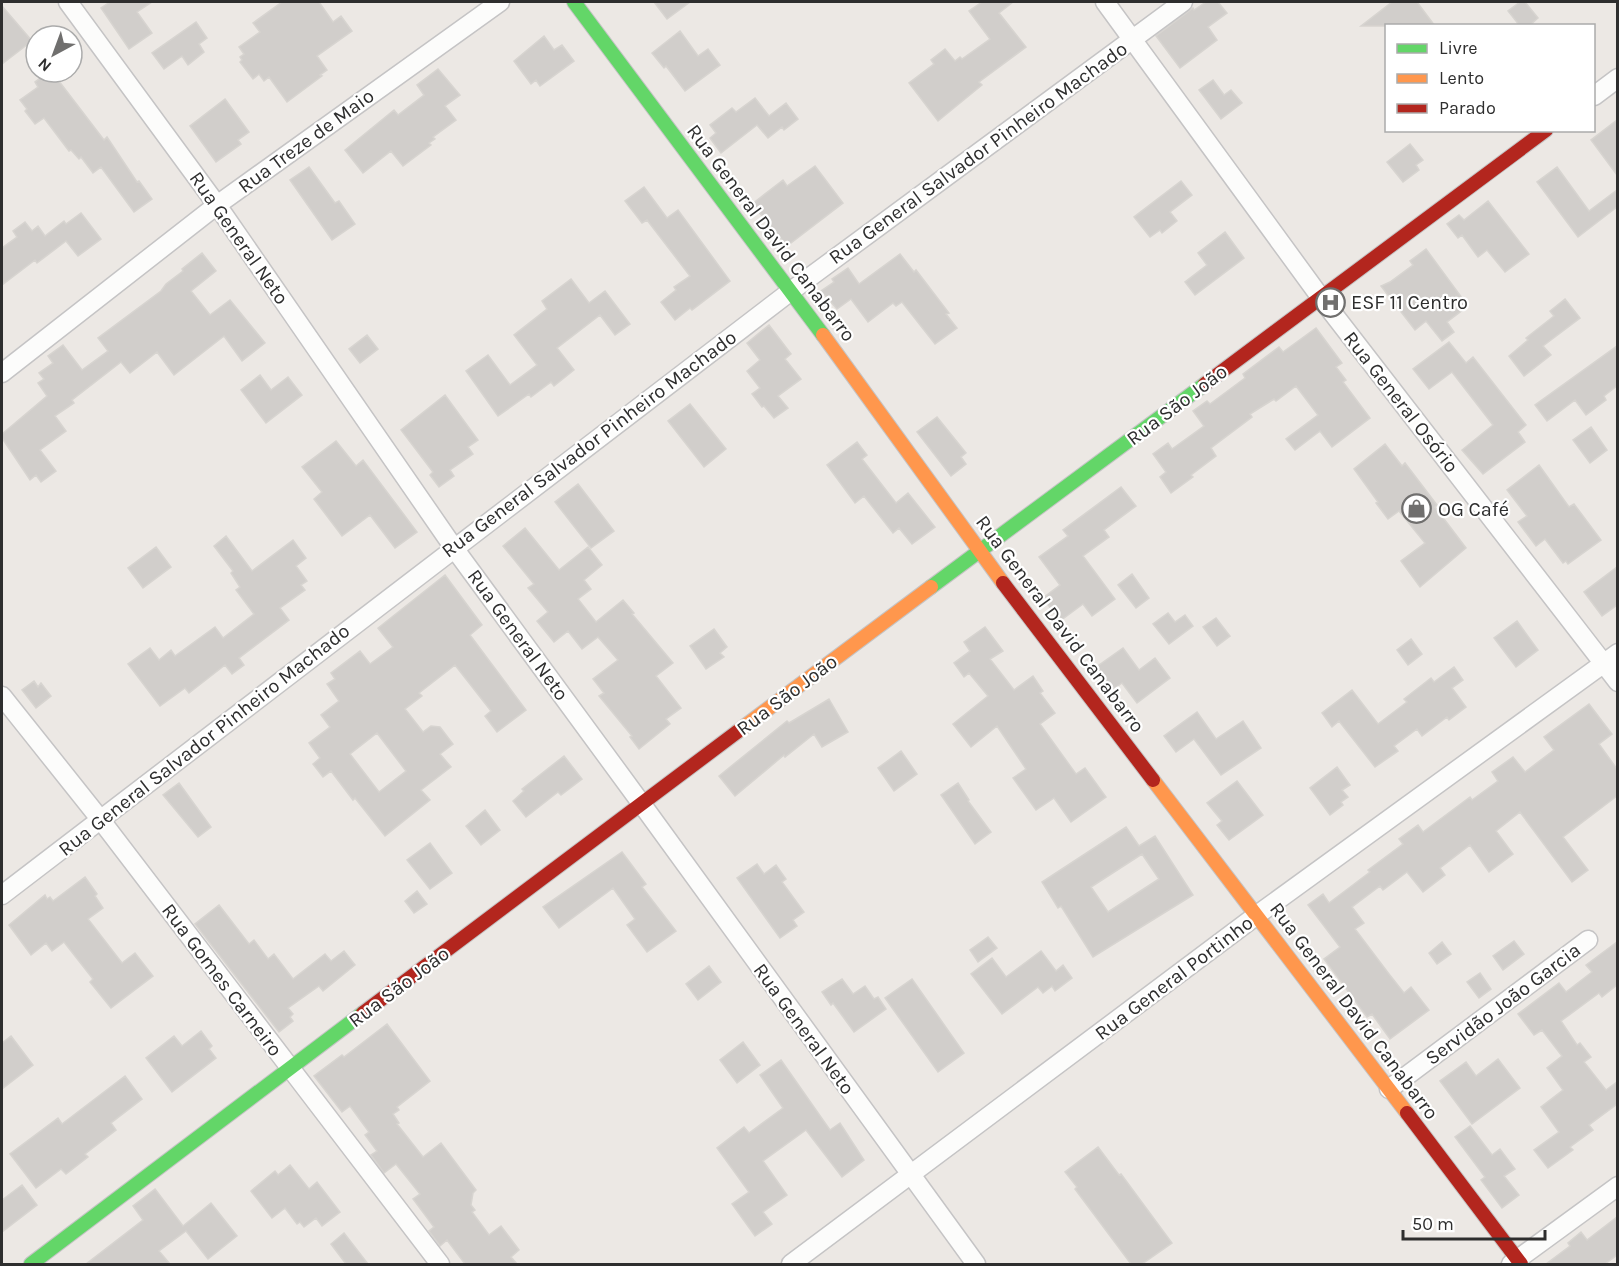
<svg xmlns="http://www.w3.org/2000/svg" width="1619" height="1266" font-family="Karla,sans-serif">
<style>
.building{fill:#d1cecb;stroke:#d7d4d0;stroke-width:1.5;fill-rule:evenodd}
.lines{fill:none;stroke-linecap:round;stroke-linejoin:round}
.street-casing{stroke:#c5c4c5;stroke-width:21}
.fast-casing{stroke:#c5c4c5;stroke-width:16}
.slow-casing{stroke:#c5c4c5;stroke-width:16}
.jam-casing{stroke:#c5c4c5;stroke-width:16}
.street{stroke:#fcfcfb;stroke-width:18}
.fast{stroke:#63d668;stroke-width:14}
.slow{stroke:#ff974d;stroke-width:14}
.jam{stroke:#b3261e;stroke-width:14}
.labels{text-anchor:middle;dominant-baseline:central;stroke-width:4.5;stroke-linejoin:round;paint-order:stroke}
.street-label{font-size:20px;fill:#2e2e2e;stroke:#fff}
.poi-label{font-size:20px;fill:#2e2e2e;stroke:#fff;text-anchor:start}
</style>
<rect width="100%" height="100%" fill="#ece8e4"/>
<path class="building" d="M110 2H152L137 12 152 33 129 49 101 8Z
M282 2H319L333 22 341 16 352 31 317 56 327 70 320 75 322 76 287 102 269 77 264 81 259 74 253 79 240 62 242 60 240 57 244 54 239 47 260 32 253 23Z
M654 2H690L667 19Z
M982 2H1013L999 13 1026 47 979 82 982 85 938 121 909 83 934 64 931 60 945 49 955 61 960 57 962 59 990 39 969 11Z
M1206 2H1218L1227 13 1208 27 1217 40 1180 68 1156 36 1193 8 1194 10Z
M1392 2H1417L1435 26H1361Z
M1520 2H1525L1538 18 1529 26H1520L1508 11Z
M2 6 32 41 2 64Z
M196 22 207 38 199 44 204 52 188 65 182 56 164 69 152 53Z
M680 31 698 56 708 49 720 65 685 91 666 66 664 68 652 53Z
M544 36 554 50 562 45 574 61 540 86 536 80 531 84 514 61Z
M438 69 460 95 445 106 456 120 433 137 435 139 429 143 431 145 403 166 391 151 363 173 345 150 394 110 398 115 424 95 417 85Z
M48 72H52L104 140 107 137 137 182 139 181 152 199 134 212 101 167 93 173 81 157 79 159 71 150 69 151 44 118 35 124 25 111 27 109 20 100 38 87 35 82Z
M1213 80 1224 95 1231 90 1242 103 1221 119 1199 90Z
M755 98 769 116 786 103 798 119 784 130 782 127 768 138 757 125 721 153 710 138 716 133 710 125 732 108 736 112Z
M225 99 249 132 238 140 241 144 216 162 190 126Z
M1617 120V175L1591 140Z
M1410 144 1423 160 1416 165 1419 170 1403 182 1387 162Z
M815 166 843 203 787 246 752 204 783 180 787 186Z
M309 167 335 203 339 201 355 224 332 240 290 180Z
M1557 167 1589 211 1617 190V207L1578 237 1537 182Z
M1181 181 1192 195 1170 212 1177 221 1162 233 1160 230 1150 237 1134 217Z
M644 187 667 218 678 210 730 281 692 310 690 308 675 320 661 302 676 290 674 287 690 276 647 220 642 223 625 201Z
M1488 201 1529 254 1505 272 1487 250 1478 257 1462 235 1458 238 1447 224 1459 215 1464 220Z
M81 213 101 239 78 256 66 241 37 263 35 260 2 285V248L17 237 13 231 25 222 32 231 38 226 45 236 64 221 66 224Z
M1225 232 1244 258 1195 295 1185 282 1207 265 1198 253Z
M1426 249 1468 306 1447 322 1454 332 1442 341 1426 321 1415 330 1381 286 1390 282 1413 265 1410 261Z
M202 253 216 271 191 291 210 315 230 300 265 343 242 361 224 336 174 375 157 352 130 373 121 362 72 400 74 403 55 416 66 431 40 450 56 471 41 482 36 475 30 480 2 438V434L47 396 38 383 44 379 39 373 53 363 48 356 63 345 82 370 108 351 98 338 161 291 166 284 183 271 182 269Z
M900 254 914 272 916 270 949 313 946 314 957 328 935 344 902 302 896 306 893 303 868 322 851 299 837 309 821 291 834 282 832 279 848 268 859 284Z
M571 279 589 303 605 291 630 324 615 335 600 315 557 348 574 370 554 386 551 382 531 397 529 394 498 416 466 371 488 355 510 385 537 365 514 335 547 309 542 301Z
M1565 299 1580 318 1543 346 1551 355 1524 376 1509 356 1528 340 1526 338 1554 316 1550 311Z
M769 325 791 354 785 359 801 379 778 396 788 408 774 418 764 406 762 407 752 394 760 388 747 371 760 360 747 343Z
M1316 328 1342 363 1336 367 1346 380 1343 382 1370 418 1332 447 1320 431 1295 450 1286 439 1318 415 1296 386 1276 401 1274 399 1250 414 1252 417 1211 448 1216 456 1191 475 1193 477 1171 493 1160 477 1166 472 1153 454 1168 443 1172 449 1204 426 1193 411 1207 401 1210 404 1245 378 1243 374 1279 347 1283 352Z
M367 335 378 349 360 363 349 349Z
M1449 342 1466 363 1473 357 1526 425 1518 432 1525 442 1483 474 1462 450 1493 425 1452 372 1429 389 1413 369Z
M1617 346V386L1604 396 1606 400 1586 415 1575 400 1547 421 1535 405Z
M260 375 271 390 288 377 302 395 266 423 241 390Z
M445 395 478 440 468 447 473 454 450 470 454 476 439 487 430 475 433 472 401 430Z
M690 404 726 449 704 467 668 421Z
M937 417 966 453 961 457 966 464 951 476 917 432Z
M1591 427 1607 450 1590 463 1573 440Z
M336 441 356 466 363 460 417 532 395 548 370 515 342 536 314 499 322 492 302 467Z
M857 442 867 455 862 459 896 503 908 493 935 527 912 544 899 528 893 533 864 496 855 503 827 465Z
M1385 444 1402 466 1405 463 1437 505 1435 507 1466 548 1420 587 1401 561 1425 543 1399 511 1388 519 1376 503 1378 502 1354 469Z
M1539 465 1569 507 1574 504 1601 540 1568 564 1566 561 1563 563 1545 539 1536 546 1518 522 1527 516 1507 490Z
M578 484 614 531 591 548 555 502Z
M1121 487 1136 506 1104 530 1109 537 1083 556 1115 599 1092 616 1083 604 1060 621 1043 598 1060 585 1039 557 1068 536 1063 530Z
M525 528 559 570 588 547 602 565 584 580 591 589 578 599 596 622 623 600 634 613 632 614 673 663 656 676 681 708 666 719 670 724 639 749 630 737 632 736 599 696 604 693 593 679 618 660 598 637 582 649 568 631 554 642 537 621 548 612 528 588 534 584 503 546Z
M226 536 252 571 293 540 306 558 296 566 307 581 301 585 305 590 280 608 289 620 239 658 244 665 232 674 225 665 189 693 185 688 160 706 128 664 150 648 159 660 171 650 175 656 215 627 223 638 254 614 236 590 240 587 231 573 233 571 214 546Z
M156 547 171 567 143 588 128 568Z
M1617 567V605L1602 616 1584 592Z
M1132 574 1149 598 1136 608 1118 585Z
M445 575 482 625 470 635 526 710 497 732 485 716 491 711 455 665 419 693 422 696 405 709 423 732 431 726 440 727 453 744 440 754 451 767 421 790 430 800 385 836 355 798 353 800 331 771 323 777 313 764 320 758 309 743 330 727 321 715 339 701 327 684 335 679 331 673 360 651 370 664 393 647 378 628ZM377 733 406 771 379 792 350 754Z
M1168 613 1175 622 1185 615 1193 626 1169 644 1153 624Z
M1216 618 1230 636 1217 646 1203 627Z
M1517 621 1538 650 1516 667 1494 638Z
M985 627 1003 651 990 659 1014 690 1033 676 1043 691 1040 693 1055 713 1040 724 1076 774 1085 768 1106 797 1071 822 1054 798 1036 810 1013 778 1026 769 997 726 971 747 953 724 988 696 969 673 964 677 954 663 970 651 964 642Z
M714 629 727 647 720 653 724 657 706 669 690 646Z
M1411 639 1422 654 1408 665 1397 650Z
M1123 648 1139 670 1155 658 1170 678 1137 703 1122 683 1112 690 1095 668Z
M1454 667 1463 680 1452 688 1466 707 1449 720 1447 717 1422 736 1417 729 1394 746 1398 751 1375 767 1339 721 1332 727 1322 713 1352 690 1378 724 1407 702 1404 699 1431 678 1434 682Z
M34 681 38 687 41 683 51 696 36 708 22 690Z
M829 699 848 732 822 747 814 734 785 757 784 755 735 796 719 776 787 721 789 723Z
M1589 704 1612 734 1599 744 1617 769V796L1563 837 1588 870 1572 882 1520 812 1496 831 1513 854 1489 872 1470 845 1440 868 1445 875 1423 892 1407 872 1383 890 1380 886 1352 907 1364 923 1355 929 1389 974 1404 993 1411 987 1429 1010 1390 1039 1372 1014 1367 1017 1324 959 1340 947 1308 905 1323 894 1329 903 1370 872 1368 870 1403 844 1399 839 1418 825 1423 832 1470 797 1472 800 1498 781 1492 772 1513 757 1525 772 1554 750 1544 737Z
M1197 712 1216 739 1243 721 1261 748 1221 775 1194 739 1176 752 1164 736Z
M901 751 917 774 894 791 878 768Z
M564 756 582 779 561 795 558 792 526 817 513 801 524 791 522 789Z
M1337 767 1350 785 1342 790 1348 797 1341 802 1343 805 1330 815 1310 788Z
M1237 781 1263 815 1229 840 1217 825 1222 821 1207 803Z
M179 783 211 827 198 837 163 795Z
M958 783 969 800 968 801 991 832 975 844 941 795Z
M485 810 500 830 481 845 466 826Z
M1126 827 1139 846 1155 836 1193 895 1093 957 1061 906 1058 908 1042 882ZM1142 854 1159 879 1108 912 1091 887Z
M430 843 452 873 430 889 407 860Z
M622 852 646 884 642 887 676 931 647 952 627 925 635 919 613 888 559 928 543 907Z
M757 864 764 874 776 865 786 879 782 882 804 912 793 920 797 926 780 938 737 878Z
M85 877 97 894 95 896 103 908 88 919 122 963 135 953 153 976 111 1008 90 982 93 979 64 942 52 951 46 943 31 955 9 925 45 895 47 899 50 897 53 901Z
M417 891 427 904 414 913 405 901Z
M219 905 249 944 254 940 268 959 274 954 293 979 325 954 331 961 344 951 355 965 323 991 319 986 288 1008 293 1014 290 1017 293 1021 279 1032 195 924Z
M988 937 997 948 978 962 970 950Z
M1514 941 1524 954 1503 970 1493 956Z
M1442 942 1451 954 1437 964 1429 953Z
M1617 942V985L1602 997 1599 993 1561 1021 1577 1045 1580 1043 1591 1057 1584 1062 1606 1090 1617 1082V1104L1589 1125 1593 1130 1570 1147 1573 1150 1548 1168 1534 1150 1559 1132 1541 1107 1563 1090 1547 1068 1562 1056 1542 1030 1534 1035 1518 1014 1559 983 1566 992 1592 972 1586 965Z
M1041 951 1056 971 1063 965 1072 978 1055 991 1052 986 1043 993 1038 987 1002 1014 971 974 992 958 1006 977Z
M709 966 721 982 698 1000 686 984Z
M1480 973 1491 989 1479 998 1467 982Z
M842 979 853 994 865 986 874 999 878 997 886 1009 854 1032 833 1003 831 1005 822 992Z
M912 979 964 1053 938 1072 885 998Z
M387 1024 430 1081 397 1107 399 1110 393 1114 399 1123 397 1124 423 1157 441 1143 476 1190 473 1193 471 1205 475 1210 472 1212 489 1235 501 1226 519 1250 511 1257 517 1264H465L447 1240 440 1246 429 1231 434 1227 413 1199 420 1194 396 1164 384 1173 371 1155 377 1151 365 1135 369 1132 350 1106 342 1112 314 1076 342 1055 344 1057Z
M201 1031 212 1046 209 1049 216 1058 172 1092 146 1058 174 1036 182 1046Z
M11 1036 33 1065 2 1089V1043Z
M743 1042 760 1065 737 1083 720 1060Z
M1498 1059 1520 1088 1472 1124 1440 1081 1466 1062 1476 1076Z
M781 1060 830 1130 840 1123 864 1160 842 1177 806 1130 763 1161 787 1195 763 1212 772 1224 755 1236 732 1204 749 1192 717 1148 744 1127 749 1133 783 1108 760 1075Z
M125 1076 142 1099 111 1123 116 1130 85 1154 88 1157 66 1174 61 1169 36 1188 10 1154 58 1118 62 1124Z
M1470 1126 1492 1155 1500 1149 1515 1169 1504 1176 1519 1195 1502 1208 1481 1180 1485 1177 1455 1137Z
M1098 1147 1119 1175 1121 1174 1172 1243 1142 1264H1131L1075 1189 1077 1187 1065 1172Z
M290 1165 309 1189 317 1182 340 1212 322 1226 316 1218 304 1227 300 1222 297 1224 285 1208 272 1218 251 1191 275 1171 278 1175Z
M22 1185 37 1205 2 1232V1200Z
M155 1189 183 1226 211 1203 237 1236 208 1259 186 1231 159 1251 170 1264H86L143 1220 133 1206Z
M1617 1217V1255L1605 1264H1546L1570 1246 1568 1243 1581 1232 1587 1240Z
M344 1233 368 1264H346L331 1244Z"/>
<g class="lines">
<defs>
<path id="street" d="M68 2 217 205 454 548 641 803 976 1264
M1105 2 1321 298 1618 682
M1594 96 1618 78
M2 373 217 205 500 2
M2 696 100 819 440 1264
M2 895 791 291 1183 2
M1389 1089 1588 940
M791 1264 1257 915 1618 653
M1511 1264 1618 1186"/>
<path id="fast" d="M574 2 823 335
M931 587 1205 384
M31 1264 363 1013"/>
<path id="slow" d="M823 335 1003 583
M737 732 931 587
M1153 780 1407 1113"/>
<path id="jam" d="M1205 384 1546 130
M1003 583 1153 780
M363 1013 737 732
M1407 1113 1521 1264"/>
</defs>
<use href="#street" class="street-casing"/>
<use href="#fast" class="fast-casing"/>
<use href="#slow" class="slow-casing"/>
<use href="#jam" class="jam-casing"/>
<use href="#street" class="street"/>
<use href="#fast" class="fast"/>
<use href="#slow" class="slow"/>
<use href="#jam" class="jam"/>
</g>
<defs>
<symbol id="hospital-ring" viewBox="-11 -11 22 22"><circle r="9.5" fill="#fff" stroke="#706f6e" stroke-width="1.5"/><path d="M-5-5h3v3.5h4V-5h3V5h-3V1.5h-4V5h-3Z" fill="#706f6e"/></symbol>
<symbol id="shop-ring" viewBox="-11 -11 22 22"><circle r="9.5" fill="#fff" stroke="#706f6e" stroke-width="1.5"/><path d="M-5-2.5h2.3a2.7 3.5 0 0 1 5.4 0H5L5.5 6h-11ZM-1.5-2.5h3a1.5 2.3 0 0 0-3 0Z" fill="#706f6e"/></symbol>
</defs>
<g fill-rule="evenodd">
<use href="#hospital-ring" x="1314" y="286" width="33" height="33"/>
<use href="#shop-ring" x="1400" y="492" width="33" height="33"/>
</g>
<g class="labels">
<g class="street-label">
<text transform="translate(306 141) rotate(-36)">Rua Treze de Maio</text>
<text transform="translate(978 153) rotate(-36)">Rua General Salvador Pinheiro Machado</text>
<text transform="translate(771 233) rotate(53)">Rua General David Canabarro</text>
<text transform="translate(239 238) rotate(55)">Rua General Neto</text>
<text transform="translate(1401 402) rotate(52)">Rua General Osório</text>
<text transform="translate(1177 405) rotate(-37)">Rua São João</text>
<text transform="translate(589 444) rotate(-37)">Rua General Salvador Pinheiro Machado</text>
<text transform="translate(1060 624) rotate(53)">Rua General David Canabarro</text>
<text transform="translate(518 635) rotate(54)">Rua General Neto</text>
<text transform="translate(787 695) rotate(-37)">Rua São João</text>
<text transform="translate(204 740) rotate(-38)">Rua General Salvador Pinheiro Machado</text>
<text transform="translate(1174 978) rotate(-37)">Rua General Portinho</text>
<text transform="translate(222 980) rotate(53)">Rua Gomes Carneiro</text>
<text transform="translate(399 987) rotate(-37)">Rua São João</text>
<text transform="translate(1503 1004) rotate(-37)">Servidão João Garcia</text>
<text transform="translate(1354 1011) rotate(53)">Rua General David Canabarro</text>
<text transform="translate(804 1029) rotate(54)">Rua General Neto</text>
</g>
<g class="poi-label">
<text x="1351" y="302">ESF 11 Centro</text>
<text x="1438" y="509">OG Café</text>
</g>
</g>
<rect width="1619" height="1266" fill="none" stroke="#2e2e2e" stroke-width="6"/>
<rect x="1385" y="24" width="210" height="108" fill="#ffffff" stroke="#ababab" stroke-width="1.5"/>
<rect x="1397" y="44" width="30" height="9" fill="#63d668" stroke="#ababab" stroke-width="1.5"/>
<text x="1439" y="54" font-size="18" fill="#2e2e2e">Livre</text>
<rect x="1397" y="74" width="30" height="9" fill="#ff974d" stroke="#ababab" stroke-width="1.5"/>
<text x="1439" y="84" font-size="18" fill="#2e2e2e">Lento</text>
<rect x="1397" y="104" width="30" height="9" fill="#b3261e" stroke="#ababab" stroke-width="1.5"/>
<text x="1439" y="114" font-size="18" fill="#2e2e2e">Parado</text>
<g transform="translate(54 54) rotate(221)"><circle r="28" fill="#ffffff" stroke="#ababab" stroke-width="1.5"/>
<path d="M0-4.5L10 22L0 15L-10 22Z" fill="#706f6e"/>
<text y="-9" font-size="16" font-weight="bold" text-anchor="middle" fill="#2e2e2e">N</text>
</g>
<path d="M1403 1230v9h142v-9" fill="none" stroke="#2e2e2e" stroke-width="3"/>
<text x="1412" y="1230" font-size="18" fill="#2e2e2e" stroke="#ffffff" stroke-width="4.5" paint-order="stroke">50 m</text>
</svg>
